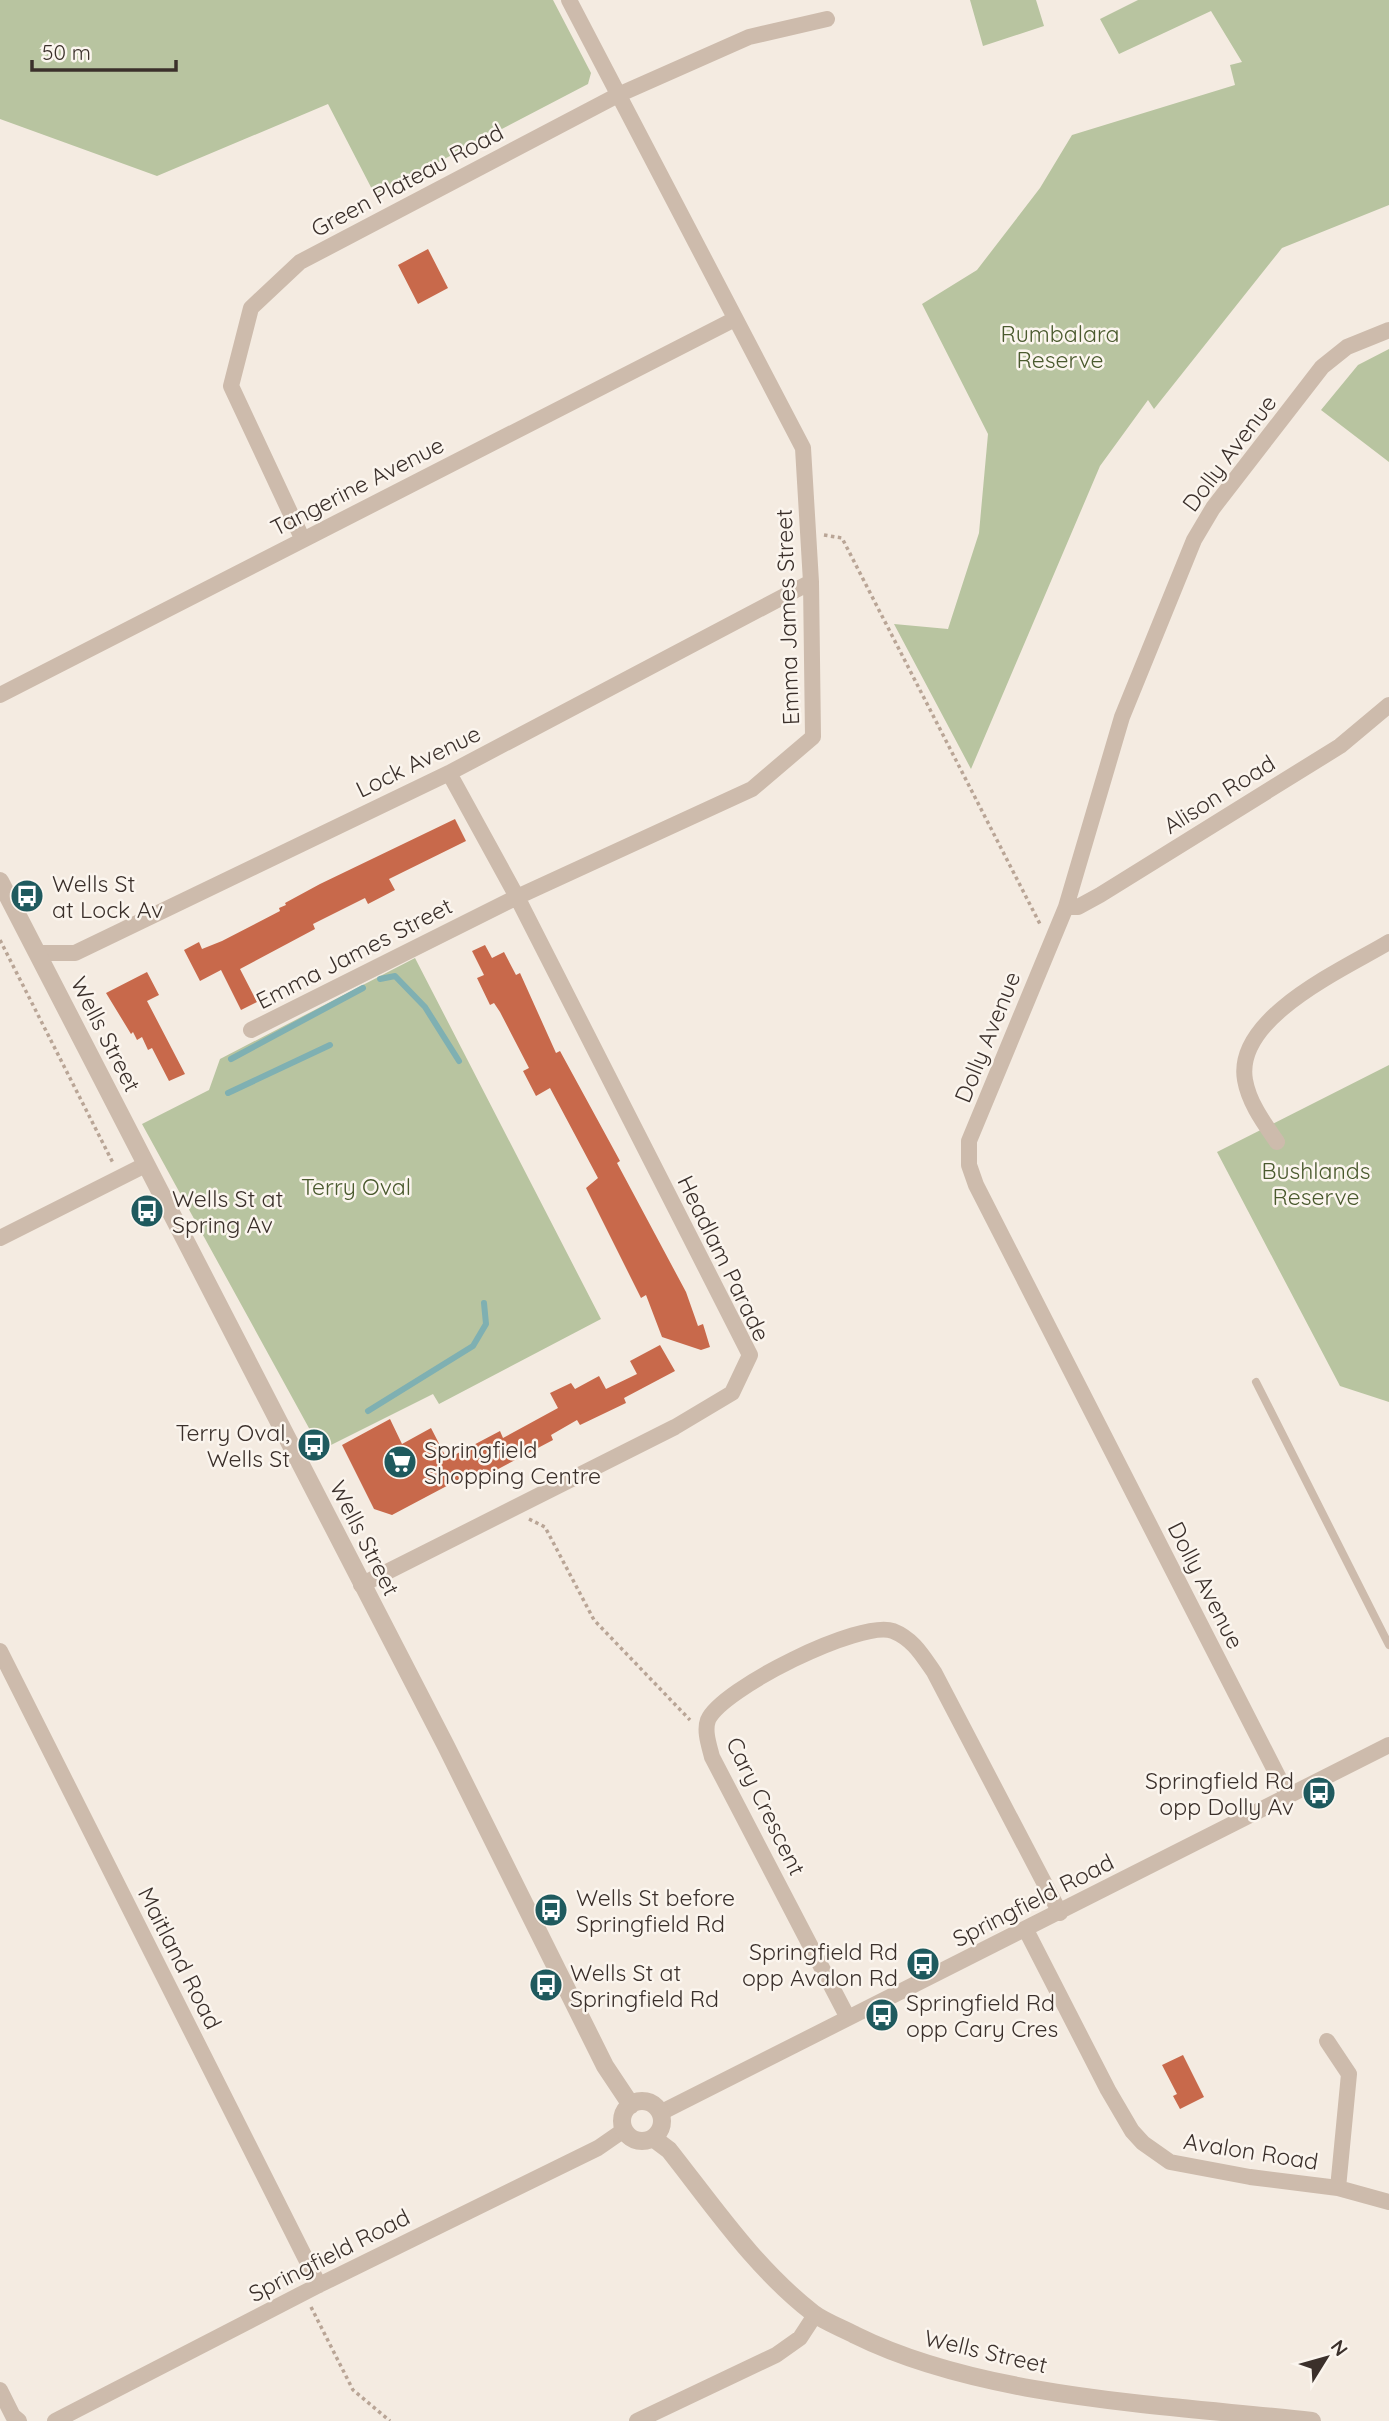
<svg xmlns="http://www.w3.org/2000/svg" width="1389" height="2421" font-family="Quicksand,sans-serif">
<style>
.green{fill:#b8c4a0}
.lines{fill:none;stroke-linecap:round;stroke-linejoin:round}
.stream{stroke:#7fb0b2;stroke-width:6}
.building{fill:#c8694b}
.path{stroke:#b9a596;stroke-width:3.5;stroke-dasharray:3.5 3.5;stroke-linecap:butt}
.service{stroke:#cdbbac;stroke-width:8}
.minor{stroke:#cdbbac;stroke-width:16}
.tertiary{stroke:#cdbbac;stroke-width:18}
.labels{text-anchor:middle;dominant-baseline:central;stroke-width:5;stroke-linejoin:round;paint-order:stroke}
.street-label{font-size:23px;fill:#3b302b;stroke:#fbf5ee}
.park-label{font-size:23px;fill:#4a5a2e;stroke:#fbf5ee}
.poi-label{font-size:23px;fill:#3b302b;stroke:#fbf5ee;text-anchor:start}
</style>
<rect width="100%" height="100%" fill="#f4ebe1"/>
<path class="green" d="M0 0H553L591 73 588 84 375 195 328 104 157 176 0 119Z
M970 0H1036L1044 26 983 46Z
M1138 0H1389V205L1282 248 1154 409 1148 400 1100 466 971 769 894 624 948 629 979 533 988 434 922 304 977 270 1040 188 1072 135 1235 85 1230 65 1242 62 1211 11 1119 54 1100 19Z
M1389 349V462L1321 410 1358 365Z
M415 958 601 1319 439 1404 433 1394 321 1450 142 1124 209 1090 220 1059Z
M1389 1065V1402L1340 1386 1217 1152Z"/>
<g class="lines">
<path class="stream" d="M380 979 395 976 425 1007 459 1061
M231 1059 363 988
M228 1093 330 1045
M368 1411 473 1346 486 1324 484 1303"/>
</g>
<path class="building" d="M428 249 448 288 418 304 398 265Z
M455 819 466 841 389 879 395 890 368 904 365 898 313 924 315 929 240 969 257 1002 241 1010 221 970 200 981 184 950 199 942 202 949 222 941 280 911 279 908 286 905 285 903 320 884Z
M485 945 492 958 504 952 516 975 520 973 556 1053 560 1051 620 1161 617 1163 686 1292 698 1326 703 1324 710 1347 701 1350 662 1337 646 1295 641 1298 586 1188 598 1178 550 1088 536 1096 523 1071 529 1068 500 1012 494 1003 490 1005 477 978 484 975 472 951Z
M147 972 159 995 147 1001 185 1074 169 1081 152 1048 148 1050 142 1037 137 1040 133 1032 131 1034 106 993Z
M660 1345 675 1371 624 1398 626 1403 580 1425 577 1420 551 1435 553 1440 487 1475 484 1469 477 1473 475 1471 392 1515 374 1509 342 1445 390 1419 402 1444 431 1428 447 1459 500 1431 503 1438 558 1408 550 1393 571 1383 575 1389 599 1376 606 1389 637 1374 630 1361Z
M1183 2055 1204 2097 1180 2109 1173 2096 1177 2094 1162 2065Z"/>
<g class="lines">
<path class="path" d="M824 535 842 538 1041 926
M0 940 113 1163
M529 1519 545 1527 594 1620 690 1720
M311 2307 353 2390 390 2421"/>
<path class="service" d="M1256 1382 1389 1645"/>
<path class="minor" d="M303 540 231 386 251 308 300 262 618 95 749 37 827 19
M0 695 735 319
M1066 907H1078L1100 895 1340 746 1389 705
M37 953H75L449 773 811 582
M251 1030 517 897 752 789 813 737 811 582 803 448 569 0
M1277 1142C1264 1123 1249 1103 1245 1080 1234 1017 1346 968 1389 942
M0 1238 145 1165
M361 1585 675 1427 732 1393 750 1355 517 897 449 773
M0 1651 319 2285
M1287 1794 976 1185 969 1165V1141L1066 907 1122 717 1194 540 1213 508 1322 367 1347 347 1389 330
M1026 1930 1108 2090 1132 2131 1143 2143 1170 2162 1250 2177 1338 2188 1389 2202
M848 2018 712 1757C709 1745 704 1731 708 1720 721 1689 861 1619 893 1631 913 1639 922 1655 934 1672L1060 1913
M1327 2041 1349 2074 1338 2188
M660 2113 1389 1745
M0 2390 13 2416 19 2421
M55 2421 319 2285 598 2148 624 2130
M637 2421 776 2355 800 2338 815 2315"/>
<path class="tertiary" d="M0 881 446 1746 605 2066 631 2105
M622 2121a20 20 0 1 1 40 0a20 20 0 1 1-40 0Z
M653 2138 669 2150C714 2207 755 2268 813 2313 825 2322 842 2328 855 2335 984 2399 1169 2405 1312 2421"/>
</g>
<defs>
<symbol id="bus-disc" viewBox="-11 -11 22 22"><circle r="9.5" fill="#1f5a5e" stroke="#fbf5ee"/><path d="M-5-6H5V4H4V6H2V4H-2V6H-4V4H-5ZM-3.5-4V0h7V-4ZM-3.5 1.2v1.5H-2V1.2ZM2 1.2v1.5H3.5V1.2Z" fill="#fff"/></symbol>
<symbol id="supermarket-disc" viewBox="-11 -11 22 22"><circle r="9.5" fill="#1f5a5e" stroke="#fbf5ee"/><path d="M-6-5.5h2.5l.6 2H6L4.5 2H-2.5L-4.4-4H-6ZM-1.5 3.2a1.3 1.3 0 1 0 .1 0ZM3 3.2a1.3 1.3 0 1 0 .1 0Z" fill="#fff"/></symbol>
</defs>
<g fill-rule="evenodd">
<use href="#bus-disc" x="8" y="877" width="38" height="38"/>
<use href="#bus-disc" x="128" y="1192" width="38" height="38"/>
<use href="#bus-disc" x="295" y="1426" width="38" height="38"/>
<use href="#supermarket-disc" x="381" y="1443" width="38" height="38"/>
<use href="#bus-disc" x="1300" y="1774" width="38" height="38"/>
<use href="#bus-disc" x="532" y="1891" width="38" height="38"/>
<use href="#bus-disc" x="904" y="1945" width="38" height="38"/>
<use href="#bus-disc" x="527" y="1966" width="38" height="38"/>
<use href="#bus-disc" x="863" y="1996" width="38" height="38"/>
</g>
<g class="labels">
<g class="street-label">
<text transform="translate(407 180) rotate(-28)">Green Plateau Road</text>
<text transform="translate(1229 453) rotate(-53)">Dolly Avenue</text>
<text transform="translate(357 486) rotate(-27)">Tangerine Avenue</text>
<text transform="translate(787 617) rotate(-92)">Emma James Street</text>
<text transform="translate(418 761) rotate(-26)">Lock Avenue</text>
<text transform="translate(1219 794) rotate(-32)">Alison Road</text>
<text transform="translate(354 953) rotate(-27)">Emma James Street</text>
<text transform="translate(106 1034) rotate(63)">Wells Street</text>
<text transform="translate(987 1037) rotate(-68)">Dolly Avenue</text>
<text transform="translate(724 1258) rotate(64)">Headlam Parade</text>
<text transform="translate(365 1538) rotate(63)">Wells Street</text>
<text transform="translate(1206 1585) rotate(63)">Dolly Avenue</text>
<text transform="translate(766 1806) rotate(64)">Cary Crescent</text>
<text transform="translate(1033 1900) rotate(-27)">Springfield Road</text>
<text transform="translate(180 1958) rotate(63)">Maitland Road</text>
<text transform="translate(1251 2151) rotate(9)">Avalon Road</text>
<text transform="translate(329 2255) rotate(-27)">Springfield Road</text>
<text transform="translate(986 2351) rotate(13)">Wells Street</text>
</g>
<g class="park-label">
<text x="1060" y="333">Rumbalara<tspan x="1060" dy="26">Reserve</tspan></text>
<text x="1316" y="1170">Bushlands<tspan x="1316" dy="26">Reserve</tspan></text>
<text x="356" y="1186">Terry Oval</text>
</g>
<g class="poi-label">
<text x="52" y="883">Wells St<tspan x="52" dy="26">at Lock Av</tspan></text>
<text x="172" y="1198">Wells St at<tspan x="172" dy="26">Spring Av</tspan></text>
<text x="290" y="1432" text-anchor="end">Terry Oval,<tspan x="290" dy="26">Wells St</tspan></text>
<text x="424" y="1449">Springfield<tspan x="424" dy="26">Shopping Centre</tspan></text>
<text x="1294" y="1780" text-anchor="end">Springfield Rd<tspan x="1294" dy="26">opp Dolly Av</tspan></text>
<text x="576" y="1897">Wells St before<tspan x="576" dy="26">Springfield Rd</tspan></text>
<text x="898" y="1951" text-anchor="end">Springfield Rd<tspan x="898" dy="26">opp Avalon Rd</tspan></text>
<text x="570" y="1972">Wells St at<tspan x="570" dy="26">Springfield Rd</tspan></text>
<text x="906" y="2002">Springfield Rd<tspan x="906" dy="26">opp Cary Cres</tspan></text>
</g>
</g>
<g transform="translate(1326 2358) rotate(53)" stroke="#fbf5ee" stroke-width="5" paint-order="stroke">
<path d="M0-5L12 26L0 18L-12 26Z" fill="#3b302b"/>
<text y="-10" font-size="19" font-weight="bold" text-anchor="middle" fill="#3b302b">N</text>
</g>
<path d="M32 60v10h144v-10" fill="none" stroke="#3b302b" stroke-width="3.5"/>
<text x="42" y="60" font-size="21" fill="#3b302b" stroke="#fbf5ee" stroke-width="5" paint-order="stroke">50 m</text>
</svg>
